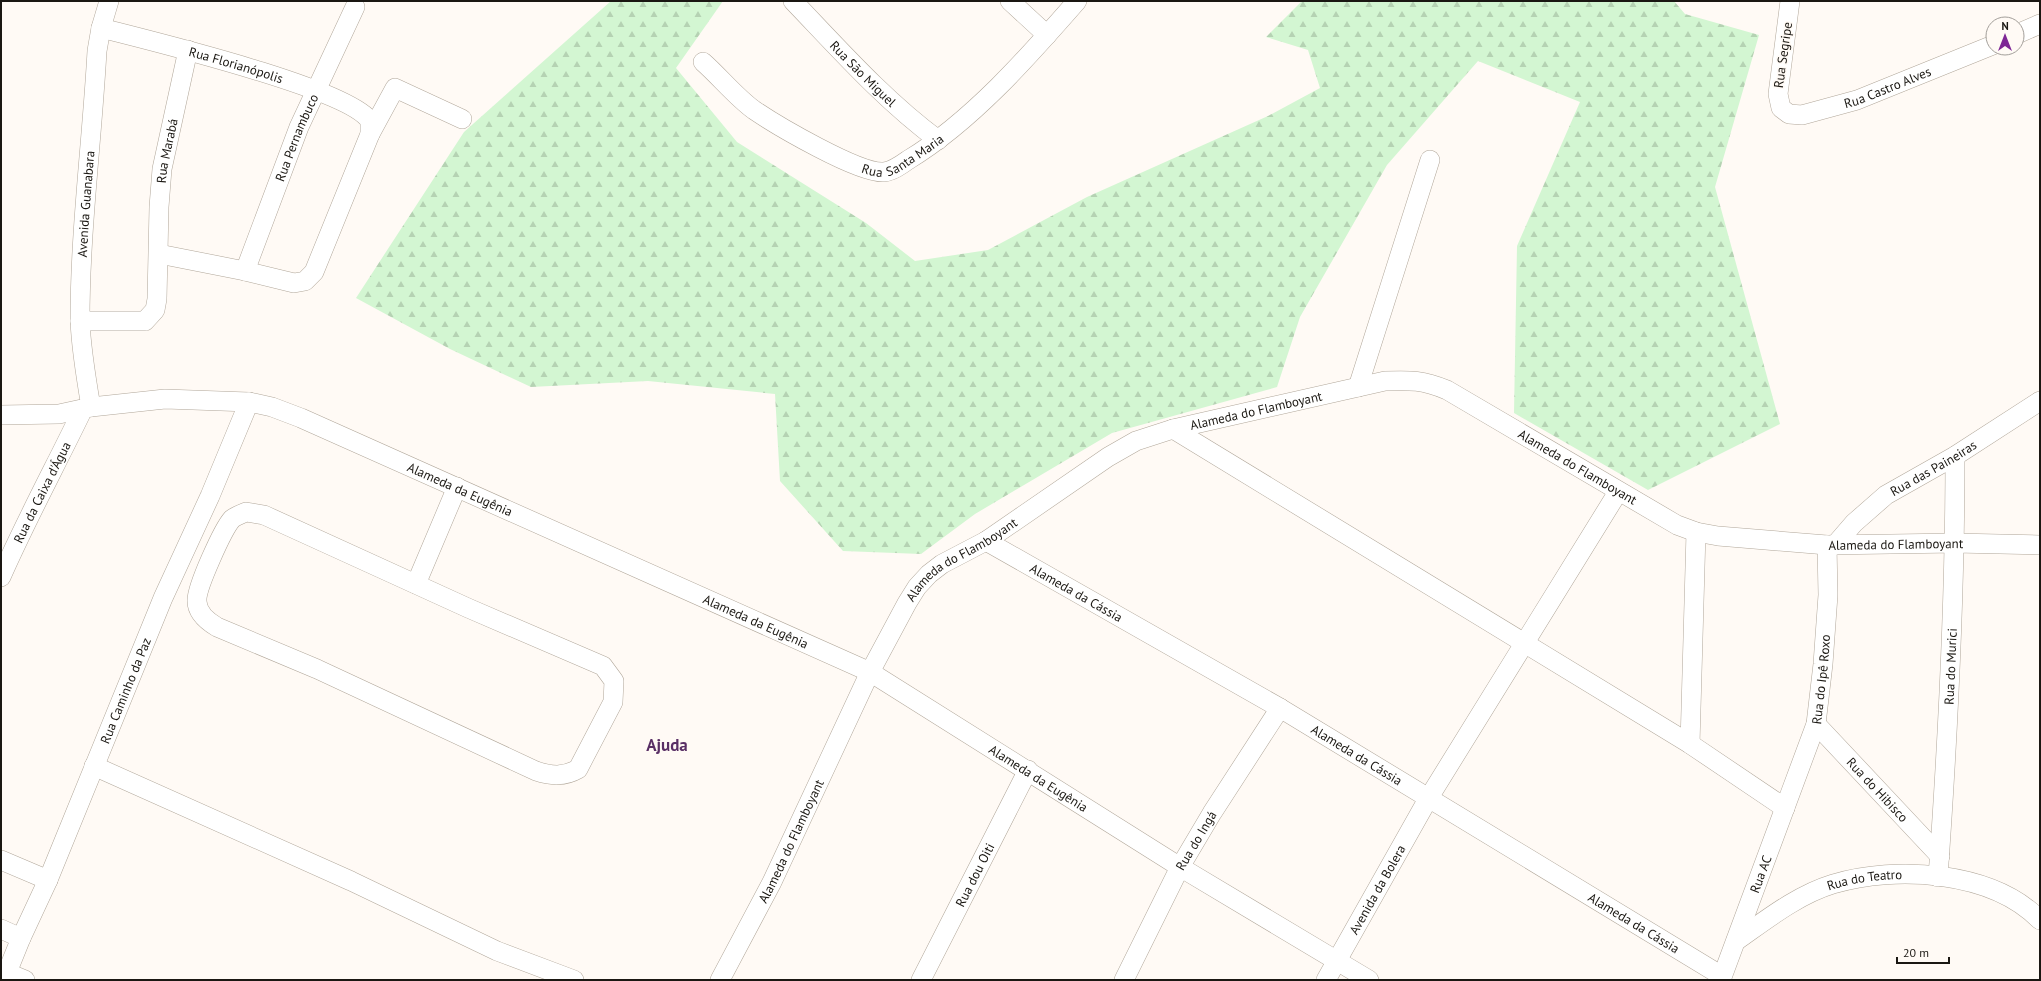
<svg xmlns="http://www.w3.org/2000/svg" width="2041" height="981" font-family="'PT Sans',sans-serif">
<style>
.forest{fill:url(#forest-firs)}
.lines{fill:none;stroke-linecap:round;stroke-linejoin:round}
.minor-casing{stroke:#b1a79a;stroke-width:20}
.minor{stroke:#fff;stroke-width:19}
.labels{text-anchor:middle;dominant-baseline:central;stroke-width:3;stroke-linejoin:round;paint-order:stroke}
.street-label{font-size:13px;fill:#1a1712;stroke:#fffaf5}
.district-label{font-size:17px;font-weight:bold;fill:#592f65;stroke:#fffaf5}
</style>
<defs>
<pattern id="forest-firs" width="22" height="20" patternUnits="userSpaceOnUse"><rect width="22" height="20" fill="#d3f6d2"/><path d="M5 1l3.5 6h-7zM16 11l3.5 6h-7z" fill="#b5d2b3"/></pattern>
</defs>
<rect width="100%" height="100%" fill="#fffaf5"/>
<path class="forest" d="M611 1H723L676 68 737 142 866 223 915 261 988 250 1087 197 1268 116 1320 88 1308 50 1266 37 1302 1H1674L1685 14 1759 35 1715 187 1780 424 1648 490 1514 413 1517 246 1580 102 1478 61 1387 165 1300 317 1277 387 1112 433 975 514 921 554 843 551 780 481 775 394 648 381 531 387 450 349 356 298 464 132Z"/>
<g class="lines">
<defs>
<g id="minor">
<path id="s1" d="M793 1C839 49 884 100 938 140"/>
<path d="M1010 1 1047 35"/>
<path id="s2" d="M1790 1 1778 94 1781 108 1789 114 1802 115 1857 100 1993 45"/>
<path id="s3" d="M101 28C147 40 348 88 370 121V134L314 272 305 281 294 283 245 271 159 254"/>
<path d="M2017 34 2040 24"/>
<path id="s4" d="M703 62C720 77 736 97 754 110 776 125 859 174 884 172 893 171 901 165 908 160 971 122 1029 56 1077 1"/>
<path d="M370 134 395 88 462 119"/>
<path id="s5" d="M245 271 299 127 355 7"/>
<path id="s6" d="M80 321H145L155 310 157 299 159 207 162 169 188 50"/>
<path d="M1358 387 1430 160"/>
<path id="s7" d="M91 407C86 378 81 349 80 320 80 230 92 141 97 51L101 28 109 1"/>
<path id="s8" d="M1 415 59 414 91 407 165 399 249 402 272 407 301 418 870 672 1180 867 1369 980"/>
<path d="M1173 429 1690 744 1785 808"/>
<path d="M246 512 264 515 468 608 603 666 614 681 613 702 578 769C564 777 551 776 536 771L317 669 217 627C207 621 197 613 197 601 196 588 223 529 232 519 236 516 241 514 246 512Z"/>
<path id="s9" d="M986 541 1280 708 1722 976"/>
<path id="s10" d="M1835 545 1854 523 1886 495 1955 456 2040 401"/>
<path id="s11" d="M1 577C26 520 56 465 83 409"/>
<path d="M416 584 457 487"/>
<path id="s12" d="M1816 724 1940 856"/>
<path d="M1690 744 1696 532"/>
<path d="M94 766 351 881 497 951 574 980"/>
<path d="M1 860 48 880"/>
<path id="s13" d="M1938 877C1948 737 1955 597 1955 456"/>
<path d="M1 929 21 938"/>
<path id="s14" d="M1736 941C1766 920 1797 895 1833 884 1896 865 1992 871 2040 920"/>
<path d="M8 973 25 980"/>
<path id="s15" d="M4 980 21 938 48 880 163 598 210 496 249 402"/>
<path id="s16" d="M720 980 772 882 870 672 907 603 917 587 929 574 942 564 986 541 1108 457 1136 441 1173 429 1385 381C1411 380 1423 380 1447 390L1677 525 1696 532 1718 536 1827 545 1955 543 2040 545"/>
<path id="s17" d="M921 980 1028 770"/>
<path id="s18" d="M1124 980 1180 867 1212 813 1280 708"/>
<path id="s19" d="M1326 980 1428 799 1618 492"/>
<path id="s20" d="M1721 980 1816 724 1823 664 1828 595 1827 545"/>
</g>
</defs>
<use href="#minor" class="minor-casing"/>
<use href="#minor" class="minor"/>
</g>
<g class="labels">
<g class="street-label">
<text transform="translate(1783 55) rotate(-82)">Rua Segripe</text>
<text stroke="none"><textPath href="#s3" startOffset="140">Rua Florianópolis</textPath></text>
<text stroke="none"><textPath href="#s1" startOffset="101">Rua São Miguel</textPath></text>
<text stroke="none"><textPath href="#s2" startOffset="221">Rua Castro Alves</textPath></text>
<text stroke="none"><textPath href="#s5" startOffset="143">Rua Pernambuco</textPath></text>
<text stroke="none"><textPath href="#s4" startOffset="238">Rua Santa Maria</textPath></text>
<text stroke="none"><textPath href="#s6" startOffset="240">Rua Marabá</textPath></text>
<text stroke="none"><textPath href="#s7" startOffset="204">Avenida Guanabara</textPath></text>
<text stroke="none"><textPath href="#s16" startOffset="828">Alameda do Flamboyant</textPath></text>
<text stroke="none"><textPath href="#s16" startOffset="1175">Alameda do Flamboyant</textPath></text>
<text stroke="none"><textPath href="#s10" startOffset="126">Rua das Paineiras</textPath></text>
<text stroke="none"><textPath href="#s8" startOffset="478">Alameda da Eugênia</textPath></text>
<text stroke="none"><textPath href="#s11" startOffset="94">Rua da Caixa d'Água</textPath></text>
<text stroke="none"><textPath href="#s16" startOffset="1511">Alameda do Flamboyant</textPath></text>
<text stroke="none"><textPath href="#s16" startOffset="492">Alameda do Flamboyant</textPath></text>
<text stroke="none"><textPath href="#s9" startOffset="104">Alameda da Cássia</textPath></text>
<text stroke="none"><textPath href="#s8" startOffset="802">Alameda da Eugênia</textPath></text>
<text stroke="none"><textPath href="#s13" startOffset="211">Rua do Murici</textPath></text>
<text stroke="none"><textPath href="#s20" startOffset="318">Rua do Ipê Roxo</textPath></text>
<text stroke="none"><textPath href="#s15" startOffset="314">Rua Caminho da Paz</textPath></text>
<text stroke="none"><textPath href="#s9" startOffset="428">Alameda da Cássia</textPath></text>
<text stroke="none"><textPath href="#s8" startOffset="1126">Alameda da Eugênia</textPath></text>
<text stroke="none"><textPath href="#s12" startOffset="90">Rua do Hibisco</textPath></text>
<text stroke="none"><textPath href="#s16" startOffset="156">Alameda do Flamboyant</textPath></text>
<text stroke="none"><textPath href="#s18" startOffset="157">Rua do Ingá</textPath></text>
<text stroke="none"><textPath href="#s20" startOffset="113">Rua AC</textPath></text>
<text stroke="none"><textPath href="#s17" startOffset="118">Rua dou Oiti</textPath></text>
<text stroke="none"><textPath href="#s14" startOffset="145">Rua do Teatro</textPath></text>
<text stroke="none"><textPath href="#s19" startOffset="104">Avenida da Bolera</textPath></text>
<text stroke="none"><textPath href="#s9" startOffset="752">Alameda da Cássia</textPath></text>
</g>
<g class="district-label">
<text x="667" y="745">Ajuda</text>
</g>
</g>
<rect width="2041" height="981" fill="none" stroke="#1a1712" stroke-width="4"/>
<g transform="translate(2005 36)"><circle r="19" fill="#fffaf5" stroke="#a39f9a"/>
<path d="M0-3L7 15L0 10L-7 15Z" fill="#7e2695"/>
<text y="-6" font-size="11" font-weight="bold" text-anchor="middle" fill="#1a1712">N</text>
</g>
<path d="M1897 957v6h52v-6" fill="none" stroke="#1a1712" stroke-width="2"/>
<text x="1903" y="957" font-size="12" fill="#1a1712" stroke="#fffaf5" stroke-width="3" paint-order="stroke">20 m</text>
</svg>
